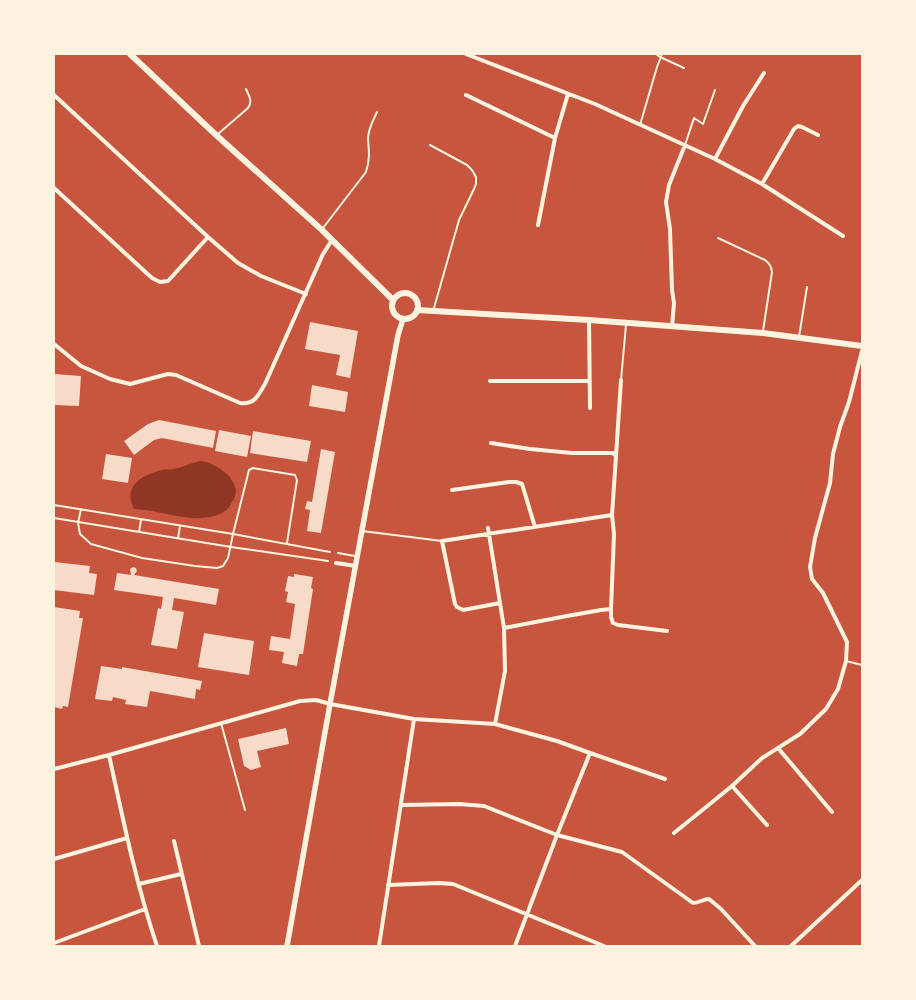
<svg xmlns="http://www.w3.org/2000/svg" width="916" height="1000" font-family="Spectral,serif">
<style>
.water{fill:#8f3625}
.building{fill:#f7dbc8}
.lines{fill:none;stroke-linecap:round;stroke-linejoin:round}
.service{stroke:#fff3e0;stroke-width:2}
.minor{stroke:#fff3e0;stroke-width:4}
.secondary{stroke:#fff3e0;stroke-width:5.5}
.trunk{stroke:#fff3e0;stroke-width:6}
</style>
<rect width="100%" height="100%" fill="#c8553d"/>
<path class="water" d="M200 461C214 462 235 476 236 491 236 495 234 499 232 502 230 507 226 511 222 513 201 523 178 516 157 512 150 510 142 510 134 509 122 486 142 475 162 470 166 469 170 470 174 469 183 467 191 463 200 461Z"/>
<path class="building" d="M310 322 358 331 350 378 336 375 340 355 305 349Z
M54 374 81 376 79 406 54 405Z
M312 385 348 392 345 412 309 406Z
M159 420 216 431 213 448 162 438 154 440 134 455 124 441 148 424Z
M219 430 251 436 247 457 215 451Z
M253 431 311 441 307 462 250 453Z
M321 449 335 452 321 533 307 531 310 510 305 509 307 501 312 502Z
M106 454 132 458 128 483 102 479Z
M54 562 90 566 89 573 97 574 94 595 54 590Z
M133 567 136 568 137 571 134 575 219 589 216 605 174 598 172 610 184 612 177 649 151 645 158 608 161 609 163 597 114 590 117 573 131 575 130 569Z
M294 574 313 577 311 588 313 589 303 654H299L297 666 282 663 284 652 269 650 271 636 290 639 295 604 286 602 288 592 285 591 288 576 294 577Z
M54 607 80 611 79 618H83L68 707 63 706 62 709 54 707Z
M204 633 254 641 249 675 198 667Z
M101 666 122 669V667L202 681 200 690 196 689 195 699 150 691 147 707 125 704 126 700 113 697 112 701 95 699Z
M286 728 289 744 257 751 261 767 251 770 244 766 238 739Z"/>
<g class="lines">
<path class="service" d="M656 54 660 57 684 68
M640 125 657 67 662 54
M218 134 248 108C253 101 249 96 246 89
M430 145 467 165 472 170 476 177V184L474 189 459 220 434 308
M685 145 694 118 703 124 715 90
M323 228 366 172C370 160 369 151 368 139 368 129 373 121 377 112
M718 238 765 260C770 264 771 266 772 272L763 331
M799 337 807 287
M621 380 626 325
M54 505 233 534 330 552
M81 509 78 523 80 534 91 544 142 558 195 566 217 568 223 566 228 558 233 534 249 470 253 468 295 475 297 480 287 543
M54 518 231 547 328 561
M362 531 442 541
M139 532 141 520
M178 538 180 526
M338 553 355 556
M846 661 862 665
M221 723 245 810"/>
<path class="minor" d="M466 54 595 104 715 159 762 184 843 236
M54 95 208 237 238 263 261 276 306 294
M466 95 555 138
M715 159 743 106 764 73
M762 184 794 129 798 126 802 127 818 135
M54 188 152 278 160 282 168 281 208 237
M538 225 555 138 568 94
M589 320 590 408
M672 327 674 303 672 290 670 229 666 202 669 185 685 145
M54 344 81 366 110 379 130 384 168 374 176 375 240 403C255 405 258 395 265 384L323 254 332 240
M490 381H589
M491 443 530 449 572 453H613L616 456 612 515 614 534 611 609
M616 456 621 380
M452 490 509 482H516L522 484 535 527
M488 528 504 628 505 671 495 724
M336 563 356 566
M500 603 463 610 457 607 455 604 442 541 612 515
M504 628 567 616 601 610 611 609V617L613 623 618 625 667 631
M778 748 832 812
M590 753 665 779
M109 755C123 819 136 884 157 946
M54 769 109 755 300 701 316 700 330 704 414 719 495 724 557 741 590 753 557 835 515 946
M732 786 767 825
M401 805 459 804 484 806 557 835 622 852 693 903C699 903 703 899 709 899L721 909 755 946
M674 833 732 786 762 758 800 734 826 709 838 689 846 661 847 642 823 593 812 579 810 567 815 538 830 483 833 454 840 427 849 402 862 351
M174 841 199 946
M54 859 127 838
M139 884 181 874
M388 885 439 883 453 884 604 946
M54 943 145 909
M379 946 414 719
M791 946 862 880"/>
<path class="secondary" d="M287 946 330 704 398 335 403 319"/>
<path class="trunk" d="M130 54 216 135 322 230 393 300
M392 306a13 13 0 1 1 26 0a13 13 0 1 1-26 0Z
M417 310 589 320 763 333 862 346"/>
</g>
<rect width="916" height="1000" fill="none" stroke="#fff3e0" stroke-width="110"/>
</svg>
